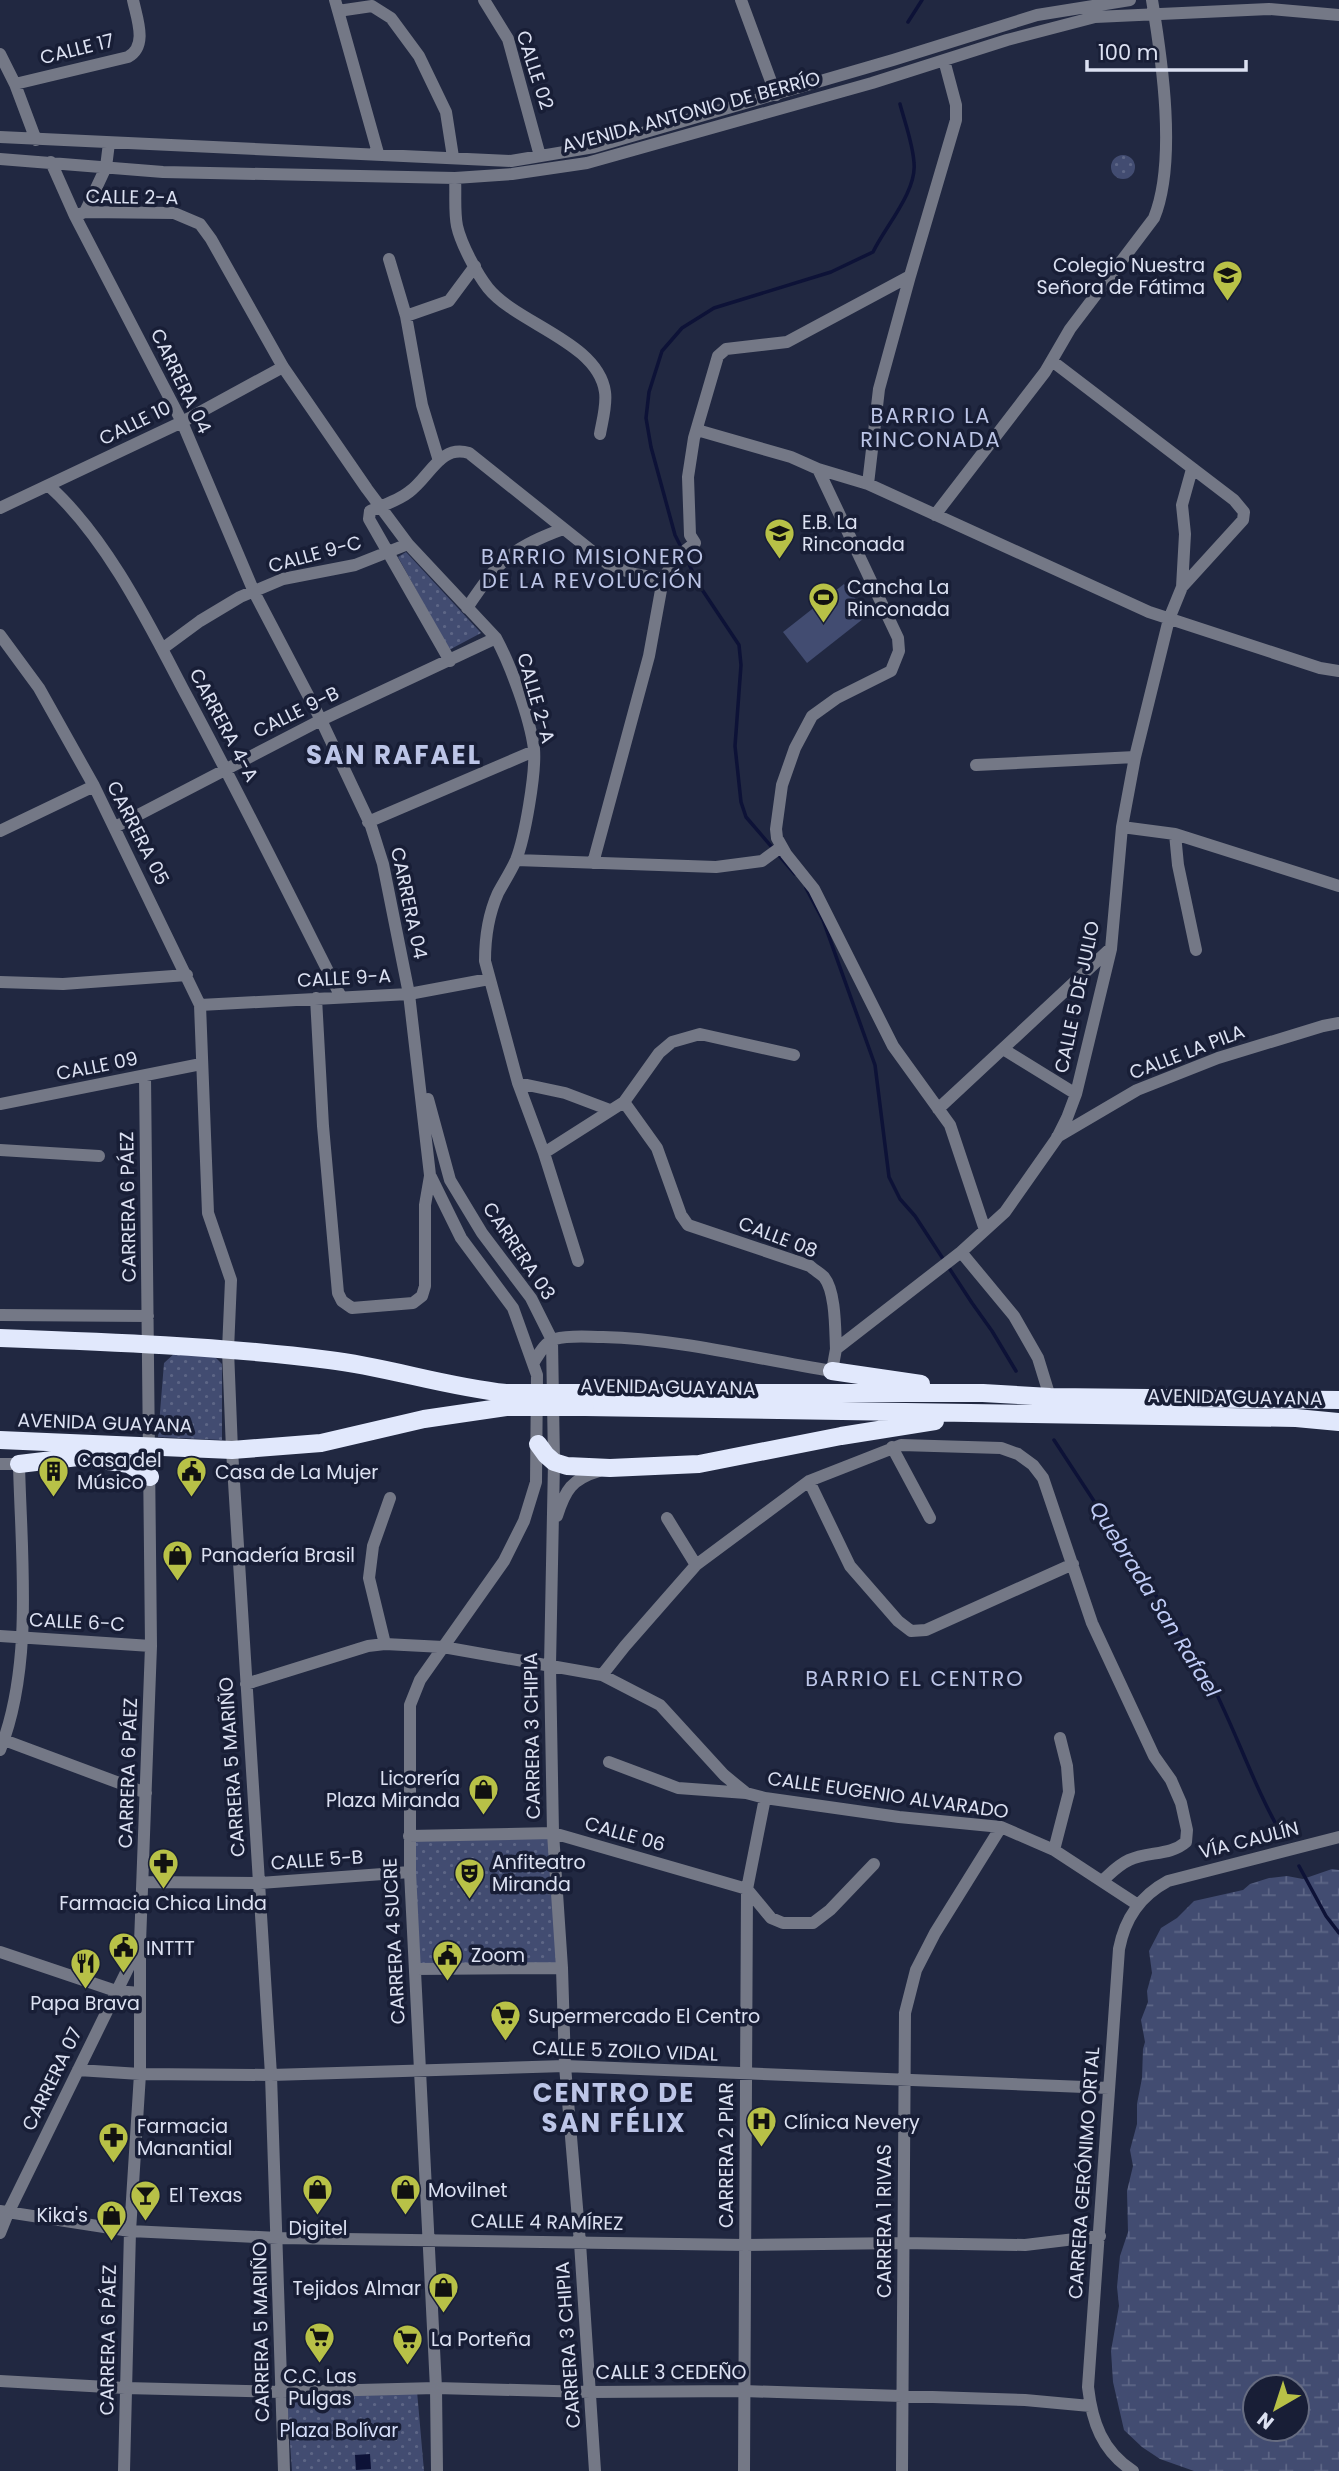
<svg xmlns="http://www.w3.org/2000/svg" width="1339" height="2471" font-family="Poppins,sans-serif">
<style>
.grass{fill:url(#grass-dots)}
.wetland{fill:url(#wetland-marsh);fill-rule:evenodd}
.garden{fill:#424c71}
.water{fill:#0d1237}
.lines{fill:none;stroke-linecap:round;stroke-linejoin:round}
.stream{stroke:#0d1237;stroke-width:3.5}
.minor{stroke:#747886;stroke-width:12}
.highway{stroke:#e1e8fc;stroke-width:18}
.highway-bridge{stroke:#e1e8fc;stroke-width:18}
.labels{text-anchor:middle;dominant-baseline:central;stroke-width:7;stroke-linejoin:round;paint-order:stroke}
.street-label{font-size:19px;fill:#dce1f2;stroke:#181e36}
.poi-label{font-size:19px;fill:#dce1f2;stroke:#181e36;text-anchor:start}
.park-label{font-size:19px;fill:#d5defa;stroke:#181e36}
.neighbourhood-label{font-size:21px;letter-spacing:2px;fill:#bcc5e7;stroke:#181e36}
.water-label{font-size:21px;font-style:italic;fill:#c1cdf7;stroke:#181e36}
.district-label{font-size:26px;font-weight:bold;letter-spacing:2px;fill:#bcc5e7;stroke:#181e36}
</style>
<defs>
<pattern id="grass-dots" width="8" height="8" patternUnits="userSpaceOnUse" patternTransform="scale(1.75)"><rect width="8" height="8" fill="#424c71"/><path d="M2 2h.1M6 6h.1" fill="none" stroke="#5d6686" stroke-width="1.8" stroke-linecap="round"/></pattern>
<pattern id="wetland-marsh" width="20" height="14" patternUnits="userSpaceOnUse" patternTransform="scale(1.75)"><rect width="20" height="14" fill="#424c71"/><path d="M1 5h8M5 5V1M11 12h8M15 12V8" fill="none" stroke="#5d6686"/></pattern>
</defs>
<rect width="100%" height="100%" fill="#212841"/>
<path class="grass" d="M1111 167a12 12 0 1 1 24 0a12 12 0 1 1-24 0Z
M406 552 481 633 449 650 398 557Z
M176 1352 214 1356 222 1364V1440L158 1437 164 1363Z
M549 1837 559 1965H419L413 1839Z
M286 2387 417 2391 424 2471H292Z"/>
<path class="wetland" d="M1332 1869 1339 1870V2471H1194L1160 2459 1142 2447 1124 2430 1113 2382 1111 2351 1119 2306 1117 2287 1120 2256 1128 2232 1127 2191 1133 2166 1130 2150 1137 2124V2104L1142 2078 1143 2049 1145 2042 1141 2020 1148 2002 1147 1991 1152 1973 1149 1951 1161 1928 1177 1918 1194 1901 1243 1890 1250 1884 1269 1878 1287 1876 1303 1879ZM1255 2387H1297V2429H1255Z"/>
<path class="garden" d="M844 584 868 615 807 663 783 632Z"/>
<path class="water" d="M370 2454 371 2469 356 2470 355 2455Z"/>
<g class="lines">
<path class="stream" d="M908 22 922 0
M682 549 675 535 651 447 646 418 649 392 662 351 682 328 714 308 831 272 873 252C885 227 917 191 914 163 913 144 905 123 900 104
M685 556 699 585 739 645 741 665 735 746 741 802 746 817 795 874
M806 888 823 920 875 1065 889 1177 900 1199 915 1216 972 1303 992 1331 1016 1371
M1054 1440 1204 1669C1234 1724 1252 1784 1283 1837
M1299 1866 1326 1916 1339 1933"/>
<path class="minor" d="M335 0 378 153
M484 0 508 39 540 156
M741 0 776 95
M338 11 372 6 391 18 419 56 446 112 453 157
M0 54 15 84 36 140
M15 84 128 57C148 46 137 19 133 0
M0 137 511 161 594 147 893 60 1037 15 1130 0
M0 159 163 172 455 178 512 174 587 163 872 83 1007 40 1095 17 1269 9 1339 15
M51 162 75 216 182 422 254 592 321 720 371 826 383 864 409 994 430 1175 461 1238 513 1308 537 1375 536 1482 524 1521 504 1561 420 1680 410 1705V1872L436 2388 437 2471
M455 178C456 193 454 211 457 226 461 244 477 274 488 288 517 324 598 342 605 392 607 405 602 422 600 434
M85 212 106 167 109 143
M75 216 85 212 174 213 200 224 211 239 283 367 367 489 408 544 496 638C511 666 530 718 534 749 536 773 525 837 516 860 511 871 504 882 498 893 489 913 485 938 485 961L518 1083 544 1153 578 1261
M389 259 406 316 422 405 439 461
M406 316 449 301 475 266
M697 430 791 457 818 469 868 484 1149 612 1320 668 1339 671
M818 469 898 638 899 651 891 671 837 698 812 716 795 748 782 785 776 829 777 838 786 854 814 889 893 1046 950 1125 985 1230
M868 484 879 389 910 276
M49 486C106 537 148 622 183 689 238 791 289 894 341 997
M0 508 182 422 283 367
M935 515 1045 372 1070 329 1154 218C1177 162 1162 60 1152 0
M1182 587 1185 534 1182 505 1192 469
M467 608C498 562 510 548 563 529
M0 635 39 688 94 786 200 1005 208 1213 231 1280 228 1350 232 1450 271 2075 284 2471
M162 649 200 621 240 597 283 579 355 565 408 544
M450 661 369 519 370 511C382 506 399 500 409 492 430 477 440 444 469 453L608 564 634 574 663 579
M976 765 1135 757
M368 822 534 751
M115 827 321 720 496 638
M1122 827 1175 834 1339 886
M0 831 94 786
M1175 834 1178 865 1196 950
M516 860 716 867 762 861 781 847
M593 863 649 656 663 579 677 557 695 543 690 535 688 477 694 438 718 356 726 349 787 342 910 276 956 120V105L944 60
M0 982 63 984 187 975
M316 998 323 1126 338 1293 342 1301 352 1308 413 1303 422 1296 425 1286V1205L430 1176
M200 1005 409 994 489 979
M1003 1049 1076 1094
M518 1083 565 1093 610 1110
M428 1099 450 1180 482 1233 531 1298 552 1340 554 1462 550 1666 553 1833 562 1968 565 2066 580 2243 595 2471
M624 1102 657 1148 681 1215 688 1225 810 1266C814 1270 820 1273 824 1277 836 1292 835 1330 836 1349
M0 1104 201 1064
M938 1109 1110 949
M1057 1137 1137 1090 1218 1058 1323 1026 1339 1023
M0 1150 99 1156
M544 1153 624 1102 659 1053 672 1042 700 1034 794 1055
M961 1252 1014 1316 1038 1358 1050 1397
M0 1315 148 1316
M534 1362C539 1354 545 1342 555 1339 570 1335 587 1337 603 1337 680 1339 756 1359 832 1371L836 1349 961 1252 1005 1212 1057 1138 1067 1118 1076 1094 1111 949 1122 827 1135 757 1169 619 1182 587 1243 520 1244 512 1234 500 1052 361
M892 1447 930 1518
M0 1464H19C21 1554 34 1665 0 1750
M809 1481 850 1566 898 1621 911 1631 926 1630 1073 1564
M557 1516C565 1490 572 1479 599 1471
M667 1518 696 1565
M0 1636 151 1646
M385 1644 369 1578 373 1546 390 1498
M602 1675 625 1646 696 1565 809 1481 901 1445 1001 1448 1018 1454 1033 1465 1043 1478 1092 1623 1154 1756 1171 1780 1181 1803 1187 1830 1186 1842C1170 1856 1148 1851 1129 1860 1118 1865 1111 1873 1102 1881
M246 1684 368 1646 385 1644 443 1647 602 1675 660 1705 724 1775 746 1793 765 1798 899 1817 1001 1827 1054 1850 1138 1905
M4 1740 146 1793
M609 1762 678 1788 746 1793
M409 1836 553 1833 747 1889 771 1918 783 1923H813L830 1910 874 1864
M1054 1850 1069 1792 1067 1766 1060 1738
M143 1882 260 1883 410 1872
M0 1952 116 1991 140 1993
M415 1969 562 1968
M78 2070 140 2074 271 2075 565 2066 1109 2088
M0 2211 130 2231 278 2238 745 2245 903 2243 1025 2245 1100 2236
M0 2233 8 2213 139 1946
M0 2381 125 2388 281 2392 436 2388 590 2392 744 2391 1025 2400 1090 2406
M124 2471 130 2231 140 2074V1943L151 1646 145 1076
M744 2471 747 1889 765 1798
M902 2471 905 2013 916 1970 935 1933 1001 1827
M1133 2471C1102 2451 1092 2422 1088 2387L1119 1949C1125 1918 1140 1896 1168 1881L1339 1837"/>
<path class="highway" d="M0 1338C110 1342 219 1346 329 1360 388 1367 446 1387 506 1393
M832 1371 921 1384
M584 1393H983L1050 1397 1339 1400
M585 1407 1296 1418 1339 1422
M0 1440 232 1450 321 1443 424 1419 506 1407
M538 1444 546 1455 554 1462 567 1466 610 1468 699 1464 841 1436 935 1421
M58 1448 80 1457 129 1464 150 1477
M19 1464 78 1457"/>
<path class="highway-bridge" d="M506 1393H584
M506 1407H585"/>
</g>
<defs>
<symbol id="school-pin" viewBox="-11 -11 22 30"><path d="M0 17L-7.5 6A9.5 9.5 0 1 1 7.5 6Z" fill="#b8c147" stroke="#181e36"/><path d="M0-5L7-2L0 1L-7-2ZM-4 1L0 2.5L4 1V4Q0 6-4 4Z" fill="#111"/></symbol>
<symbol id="stadium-pin" viewBox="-11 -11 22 30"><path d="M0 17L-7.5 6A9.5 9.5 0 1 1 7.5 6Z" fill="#b8c147" stroke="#181e36"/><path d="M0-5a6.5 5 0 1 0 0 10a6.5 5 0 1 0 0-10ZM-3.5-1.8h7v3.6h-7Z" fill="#111"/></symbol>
<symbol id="building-pin" viewBox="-11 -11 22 30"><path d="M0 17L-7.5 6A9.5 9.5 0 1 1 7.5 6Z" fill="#b8c147" stroke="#181e36"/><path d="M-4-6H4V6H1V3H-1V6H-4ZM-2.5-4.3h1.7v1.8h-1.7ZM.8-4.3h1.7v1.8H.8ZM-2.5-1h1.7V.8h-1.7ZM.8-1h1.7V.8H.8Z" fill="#111"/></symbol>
<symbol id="civic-pin" viewBox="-11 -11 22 30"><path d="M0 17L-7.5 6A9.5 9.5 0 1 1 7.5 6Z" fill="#b8c147" stroke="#181e36"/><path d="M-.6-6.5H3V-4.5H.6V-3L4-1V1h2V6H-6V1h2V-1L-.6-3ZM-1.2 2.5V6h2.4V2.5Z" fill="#111"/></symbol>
<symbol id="shop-pin" viewBox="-11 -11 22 30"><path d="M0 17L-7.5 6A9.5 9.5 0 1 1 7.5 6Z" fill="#b8c147" stroke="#181e36"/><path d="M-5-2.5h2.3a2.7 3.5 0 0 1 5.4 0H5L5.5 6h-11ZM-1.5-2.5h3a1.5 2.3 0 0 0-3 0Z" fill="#111"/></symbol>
<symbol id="pharmacy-pin" viewBox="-11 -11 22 30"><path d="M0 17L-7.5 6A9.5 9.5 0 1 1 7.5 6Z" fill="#b8c147" stroke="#181e36"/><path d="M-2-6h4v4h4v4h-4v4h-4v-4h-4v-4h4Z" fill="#111"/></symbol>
<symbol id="theatre-pin" viewBox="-11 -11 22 30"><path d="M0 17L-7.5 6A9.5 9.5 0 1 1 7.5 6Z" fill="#b8c147" stroke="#181e36"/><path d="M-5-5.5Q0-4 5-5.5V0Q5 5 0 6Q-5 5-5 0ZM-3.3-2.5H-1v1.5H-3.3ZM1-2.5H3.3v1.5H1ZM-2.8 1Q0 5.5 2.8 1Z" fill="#111"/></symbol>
<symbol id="restaurant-pin" viewBox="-11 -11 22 30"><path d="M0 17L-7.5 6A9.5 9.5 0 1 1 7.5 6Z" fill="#b8c147" stroke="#181e36"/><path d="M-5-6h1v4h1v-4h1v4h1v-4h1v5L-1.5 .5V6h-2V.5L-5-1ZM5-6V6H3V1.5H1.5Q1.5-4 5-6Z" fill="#111"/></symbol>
<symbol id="supermarket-pin" viewBox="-11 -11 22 30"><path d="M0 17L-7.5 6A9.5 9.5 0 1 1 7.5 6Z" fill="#b8c147" stroke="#181e36"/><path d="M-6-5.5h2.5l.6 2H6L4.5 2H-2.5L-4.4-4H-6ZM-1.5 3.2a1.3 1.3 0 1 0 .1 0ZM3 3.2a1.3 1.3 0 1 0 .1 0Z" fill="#111"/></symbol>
<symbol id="hospital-pin" viewBox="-11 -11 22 30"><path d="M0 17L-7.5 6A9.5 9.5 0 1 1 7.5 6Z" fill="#b8c147" stroke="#181e36"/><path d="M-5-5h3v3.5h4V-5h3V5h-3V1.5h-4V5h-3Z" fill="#111"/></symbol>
<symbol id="bar-pin" viewBox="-11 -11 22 30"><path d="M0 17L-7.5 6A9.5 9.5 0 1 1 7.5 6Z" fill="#b8c147" stroke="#181e36"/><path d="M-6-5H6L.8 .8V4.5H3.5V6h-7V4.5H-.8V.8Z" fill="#111"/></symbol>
</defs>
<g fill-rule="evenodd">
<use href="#school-pin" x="1210" y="258" width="35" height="47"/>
<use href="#school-pin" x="762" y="516" width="35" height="47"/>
<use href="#stadium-pin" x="806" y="580" width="35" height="47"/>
<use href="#building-pin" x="36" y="1454" width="35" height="47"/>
<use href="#civic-pin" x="174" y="1454" width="35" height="47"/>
<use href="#shop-pin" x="160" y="1538" width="35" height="47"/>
<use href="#shop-pin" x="466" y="1772" width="35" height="47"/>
<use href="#pharmacy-pin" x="146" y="1846" width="35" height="47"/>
<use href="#theatre-pin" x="452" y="1856" width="35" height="47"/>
<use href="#civic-pin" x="106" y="1930" width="35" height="47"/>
<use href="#civic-pin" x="430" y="1938" width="35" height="47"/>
<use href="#restaurant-pin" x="68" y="1946" width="35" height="47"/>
<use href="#supermarket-pin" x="488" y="1998" width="35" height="47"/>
<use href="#hospital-pin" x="744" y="2104" width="35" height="47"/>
<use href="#pharmacy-pin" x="96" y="2120" width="35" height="47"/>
<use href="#shop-pin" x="300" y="2172" width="35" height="47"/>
<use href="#shop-pin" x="388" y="2172" width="35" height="47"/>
<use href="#bar-pin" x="128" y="2178" width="35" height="47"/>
<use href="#shop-pin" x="94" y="2198" width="35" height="47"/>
<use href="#shop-pin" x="426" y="2270" width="35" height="47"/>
<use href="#supermarket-pin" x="302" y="2320" width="35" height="47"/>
<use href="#supermarket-pin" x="390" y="2322" width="35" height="47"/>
</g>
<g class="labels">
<g class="street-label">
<text transform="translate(77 49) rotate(-14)">CALLE 17</text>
<text transform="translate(535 70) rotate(72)">CALLE 02</text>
<text transform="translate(691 112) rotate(-15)">AVENIDA ANTONIO DE BERRÍO</text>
<text transform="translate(132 197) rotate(1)">CALLE 2-A</text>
<text transform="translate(181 381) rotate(64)">CARRERA 04</text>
<text transform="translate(135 423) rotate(-26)">CALLE 10</text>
<text transform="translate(315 554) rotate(-15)">CALLE 9-C</text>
<text transform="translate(536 698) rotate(74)">CALLE 2-A</text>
<text transform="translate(296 712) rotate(-26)">CALLE 9-B</text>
<text transform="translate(224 725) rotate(62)">CARRERA 4-A</text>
<text transform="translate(138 833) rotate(63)">CARRERA 05</text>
<text transform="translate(409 903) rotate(78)">CARRERA 04</text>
<text transform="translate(344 978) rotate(-3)">CALLE 9-A</text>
<text transform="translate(1077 997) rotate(-78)">CALLE 5 DE JULIO</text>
<text transform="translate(1187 1052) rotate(-21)">CALLE LA PILA</text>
<text transform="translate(97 1066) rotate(-11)">CALLE 09</text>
<text transform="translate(128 1207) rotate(-91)">CARRERA 6 PÁEZ</text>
<text transform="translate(778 1237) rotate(21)">CALLE 08</text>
<text transform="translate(519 1251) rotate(56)">CARRERA 03</text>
<text transform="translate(668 1387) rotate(1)">AVENIDA GUAYANA</text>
<text transform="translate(1235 1397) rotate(1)">AVENIDA GUAYANA</text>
<text transform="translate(105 1423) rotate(2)">AVENIDA GUAYANA</text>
<text transform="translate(77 1622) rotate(3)">CALLE 6-C</text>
<text transform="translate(532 1736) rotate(-91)">CARRERA 3 CHIPIA</text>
<text transform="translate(232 1767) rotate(-94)">CARRERA 5 MARIÑO</text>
<text transform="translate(128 1773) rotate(-88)">CARRERA 6 PÁEZ</text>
<text transform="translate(888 1795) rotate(8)">CALLE EUGENIO ALVARADO</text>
<text transform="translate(625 1834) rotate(16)">CALLE 06</text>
<text transform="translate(1249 1840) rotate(-14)">VÍA CAULÍN</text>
<text transform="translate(317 1860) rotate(-4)">CALLE 5-B</text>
<text transform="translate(394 1941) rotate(-93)">CARRERA 4 SUCRE</text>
<text transform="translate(625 2051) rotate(2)">CALLE 5 ZOILO VIDAL</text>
<text transform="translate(52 2079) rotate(-64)">CARRERA 07</text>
<text transform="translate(726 2155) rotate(-90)">CARRERA 2 PIAR</text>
<text transform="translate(1084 2173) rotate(-86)">CARRERA GERÓNIMO ORTAL</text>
<text transform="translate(884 2221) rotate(-90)">CARRERA 1 RIVAS</text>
<text transform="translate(547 2222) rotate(1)">CALLE 4 RAMÍREZ</text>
<text transform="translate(261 2332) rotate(-91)">CARRERA 5 MARIÑO</text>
<text transform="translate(108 2340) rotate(-89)">CARRERA 6 PÁEZ</text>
<text transform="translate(568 2345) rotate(-94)">CARRERA 3 CHIPIA</text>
<text x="671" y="2372">CALLE 3 CEDEÑO</text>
</g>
<g class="poi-label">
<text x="1205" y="265" text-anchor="end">Colegio Nuestra<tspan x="1205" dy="22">Señora de Fátima</tspan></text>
<text x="802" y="522">E.B. La<tspan x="802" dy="22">Rinconada</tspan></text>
<text x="847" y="587">Cancha La<tspan x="847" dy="22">Rinconada</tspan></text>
<text x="77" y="1460">Casa del<tspan x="77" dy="22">Músico</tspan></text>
<text x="215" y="1472">Casa de La Mujer</text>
<text x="201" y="1555">Panadería Brasil</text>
<text x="460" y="1778" text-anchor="end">Licorería<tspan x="460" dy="22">Plaza Miranda</tspan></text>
<text x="492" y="1862">Anfiteatro<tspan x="492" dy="22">Miranda</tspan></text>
<text x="163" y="1903" text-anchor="middle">Farmacia Chica Linda</text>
<text x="146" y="1948">INTTT</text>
<text x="471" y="1955">Zoom</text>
<text x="85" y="2003" text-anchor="middle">Papa Brava</text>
<text x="528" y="2016">Supermercado El Centro</text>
<text x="784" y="2122">Clínica Nevery</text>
<text x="137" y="2126">Farmacia<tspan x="137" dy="22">Manantial</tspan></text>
<text x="428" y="2190">Movilnet</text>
<text x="169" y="2195">El Texas</text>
<text x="88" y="2215" text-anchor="end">Kika's</text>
<text x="318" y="2228" text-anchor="middle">Digitel</text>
<text x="421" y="2288" text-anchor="end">Tejidos Almar</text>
<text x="431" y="2339">La Porteña</text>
<text x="320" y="2376" text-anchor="middle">C.C. Las<tspan x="320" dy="22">Pulgas</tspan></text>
</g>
<g class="park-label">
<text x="339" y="2430">Plaza Bolívar</text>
</g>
<g class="neighbourhood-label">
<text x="931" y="415">BARRIO LA<tspan x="931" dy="24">RINCONADA</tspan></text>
<text x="593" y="556">BARRIO MISIONERO<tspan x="593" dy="24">DE LA REVOLUCIÓN</tspan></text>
<text x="915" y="1678">BARRIO EL CENTRO</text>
</g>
<g class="water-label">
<text transform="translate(1155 1599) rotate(58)">Quebrada San Rafael</text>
</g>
<g class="district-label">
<text x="394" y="755">SAN RAFAEL</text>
<text x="614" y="2093">CENTRO DE<tspan x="614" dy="30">SAN FÉLIX</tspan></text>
</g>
</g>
<g transform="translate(1276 2408) rotate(219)"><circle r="33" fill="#181e36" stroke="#666c81" stroke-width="2"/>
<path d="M0-5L12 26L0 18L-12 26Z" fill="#b8c147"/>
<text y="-10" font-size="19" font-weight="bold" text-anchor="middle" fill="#dce1f2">N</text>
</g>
<path d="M1087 60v10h159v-10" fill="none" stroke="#dce1f2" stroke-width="3.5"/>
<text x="1098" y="60" font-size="21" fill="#dce1f2" stroke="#181e36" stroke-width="5" paint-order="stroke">100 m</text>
</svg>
